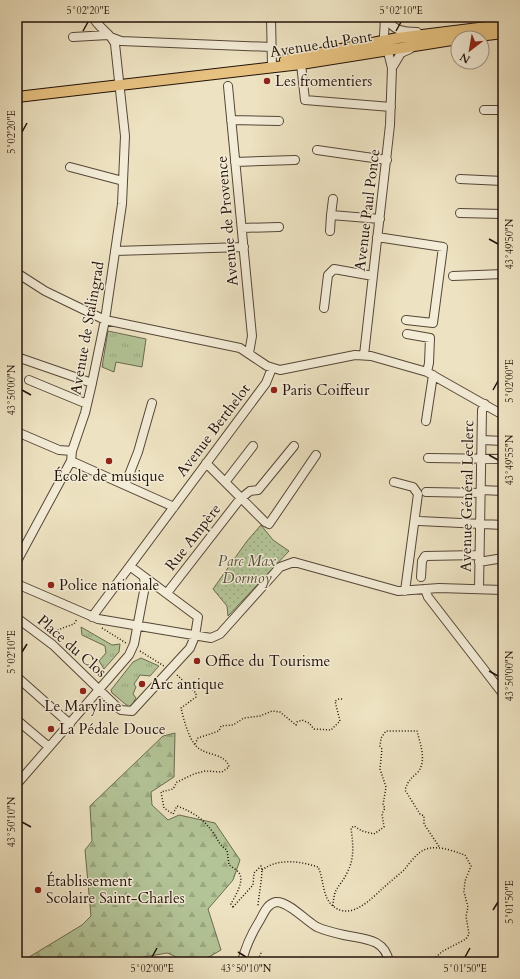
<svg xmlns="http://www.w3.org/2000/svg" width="520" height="979" font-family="Cardo,serif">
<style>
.grass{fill:url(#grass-tufts);stroke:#6b6b50}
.forest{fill:url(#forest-firs);stroke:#6b6b50}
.park{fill:url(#park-dots);stroke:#6b6b50}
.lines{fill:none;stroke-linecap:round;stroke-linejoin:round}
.minor-casing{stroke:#564637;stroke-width:10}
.major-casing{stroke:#231209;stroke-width:12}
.path{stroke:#231209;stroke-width:1.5;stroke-dasharray:1 2;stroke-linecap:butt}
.minor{stroke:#f3ecd7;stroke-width:8}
.major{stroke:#e6c180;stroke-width:10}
.ticks{fill:none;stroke:#231209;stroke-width:1.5}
.poi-dot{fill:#8f2418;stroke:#f3ecd7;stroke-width:1.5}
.labels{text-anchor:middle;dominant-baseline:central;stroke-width:3;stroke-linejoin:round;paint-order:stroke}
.street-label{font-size:15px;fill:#231209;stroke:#f3ecd7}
.poi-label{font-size:15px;fill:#231209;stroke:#f3ecd7;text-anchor:start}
.park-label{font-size:15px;font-style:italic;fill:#55503b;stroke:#f3ecd7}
.neatline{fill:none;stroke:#231209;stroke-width:1.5}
.ticks-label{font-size:10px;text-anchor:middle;fill:#231209}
</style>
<defs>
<pattern id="grass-tufts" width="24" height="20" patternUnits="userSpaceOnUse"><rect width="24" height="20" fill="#b3c497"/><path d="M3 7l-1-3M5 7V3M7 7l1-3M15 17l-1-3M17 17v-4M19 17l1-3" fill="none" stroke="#9aa781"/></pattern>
<pattern id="forest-firs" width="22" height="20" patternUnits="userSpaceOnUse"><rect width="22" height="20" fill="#b3c497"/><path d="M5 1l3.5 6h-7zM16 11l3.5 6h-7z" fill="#9aa781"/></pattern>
<pattern id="park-dots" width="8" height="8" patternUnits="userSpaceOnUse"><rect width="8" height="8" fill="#b3c497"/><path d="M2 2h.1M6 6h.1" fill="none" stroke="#9aa781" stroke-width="1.8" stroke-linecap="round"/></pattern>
</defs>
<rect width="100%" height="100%" fill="#ede2c1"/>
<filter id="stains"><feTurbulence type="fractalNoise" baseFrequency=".005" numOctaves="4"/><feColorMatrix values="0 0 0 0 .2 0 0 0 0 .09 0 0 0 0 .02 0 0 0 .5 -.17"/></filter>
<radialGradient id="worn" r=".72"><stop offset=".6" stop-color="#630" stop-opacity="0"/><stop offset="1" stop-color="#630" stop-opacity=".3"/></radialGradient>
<path class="grass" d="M108 331 146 339 142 367 116 362 114 372 102 367Z
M81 627 112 645 120 644 119 652 104 669 99 661 106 653 105 646 82 635Z
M141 658 159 666 150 676 140 675 134 684 136 687 133 694 136 698 130 708 112 693 111 690 133 662Z"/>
<path class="forest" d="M175 733 174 777 151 792 152 805 168 820 179 815 215 823 240 860 233 880 208 909 221 950 200 962H189L167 953 121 961 122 962H21L82 925 91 916 85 850 92 841 90 806 163 736Z"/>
<path class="park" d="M261 525 273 540 289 551 228 616 227 606 213 589 247 541Z"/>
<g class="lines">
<defs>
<path id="minor" d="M271 17 272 67
M387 17C392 31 404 32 417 32
M73 37 108 35
M113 38 121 41 271 47
M301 64 305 100 391 107
M392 68 401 53 410 49
M228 86 252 336 249 353
M484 110H503
M231 120 279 121
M317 150 387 160
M235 162 295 160
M70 167 123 181
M460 179 503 181
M460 213 503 214
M331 215 333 199
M242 228 279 227
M330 231 331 215 380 219
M377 237 443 247 433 323 406 320
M115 251 244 247
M17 273 45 291 105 320 240 348 267 366 280 370 355 355 371 356 427 372 503 415
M453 276 503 274
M324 308 328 275 334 269 373 276
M407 334 430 338 429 363 427 372
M364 355 390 125 392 68 384 36 385 17
M17 357 92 383
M29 380 87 404
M426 421 433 375
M17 432 59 450 72 451
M482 440 503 441
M428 458 503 459
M71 461 174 507
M206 463 265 522 269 524 316 455
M226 481 253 446
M394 482 413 487 418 494 405 591
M125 485 138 452 152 403
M481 490 503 491
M426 492 481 493
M419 521 503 525
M17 561 71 461 72 451 85 413 92 383 105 320 122 204 125 136 115 44C111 33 98 28 93 17
M479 562 503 558
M421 577 422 561 425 556 479 555
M17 584 98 619 211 638 220 634 280 567 294 562 398 591 439 588 503 590
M425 589 428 597 503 694
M479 589 482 410 485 404
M167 593 240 499 250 491 258 490 294 446
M92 617 266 383 272 368
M17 618 53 645 117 707 121 710 132 711 190 648 195 636 198 617 131 567
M17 677 70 724
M17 720 49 747
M17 784 129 655 134 644 145 586 144 578
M242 962C245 947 252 933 260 920 264 913 267 904 276 902 288 901 306 921 317 927 326 931 335 933 344 935 363 939 385 938 389 962"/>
<path id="major" d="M462 38 503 33
M285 60 398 38 503 25
M17 97 301 64 458 39"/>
</defs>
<use href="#minor" class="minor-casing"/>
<use href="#major" class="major-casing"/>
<path class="path" d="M102 628 126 643
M49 633 74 624 77 619
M140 651 164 666
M177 675 196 693V697L181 708C184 720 188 737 196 746 205 756 226 753 229 767L222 772 205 771 194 774 177 782 173 789 161 792 164 808 173 814 177 806C193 812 204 819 214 834 218 840 220 846 227 850L229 865C232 867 237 870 239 873 245 881 235 896 231 904L233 907
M195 744 198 738 219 731 221 726 233 725 244 718 260 716 272 711 280 712 296 725 297 722 302 720 309 723 314 729 331 730 340 721 335 701 339 699H344
M262 870C278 858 300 861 318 867 324 879 322 897 333 906 351 921 371 899 383 888 390 882 397 876 404 870 410 863 416 853 426 849 438 845 453 851 465 855L471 866 465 881 464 892 468 907 466 916 469 934 466 939 443 951 430 962
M333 906C334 886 339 889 347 873 355 858 353 844 351 828L354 826 362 831 374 834 384 827 382 814 385 808 383 805 386 787 380 769 382 749 380 746 381 738 386 731H417C420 743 427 761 418 772 412 778 408 780 405 790L420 814 424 816V824L440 848
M233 907 253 885 254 873 261 866C264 871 258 898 258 907
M257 962 262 951"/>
<use href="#minor" class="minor"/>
<use href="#major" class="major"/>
</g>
<path class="ticks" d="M83 31 88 22M396 31 401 22M22 132 27 123M489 239 498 244M22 390 31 395M493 390 498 381M489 455 498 460M22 652 27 644M489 671 498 676M22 822 31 827M493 910 498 902M238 952 246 957M152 957 157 948M465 957 470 948"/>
<g class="poi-dot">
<circle cx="267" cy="81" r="4"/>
<circle cx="274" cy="390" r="4"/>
<circle cx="109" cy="461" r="4"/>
<circle cx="51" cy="585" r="4"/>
<circle cx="197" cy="661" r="4"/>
<circle cx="142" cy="684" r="4"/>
<circle cx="83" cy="691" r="4"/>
<circle cx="51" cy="729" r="4"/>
<circle cx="38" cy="890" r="4"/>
</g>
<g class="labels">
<g class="street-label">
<text transform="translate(321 44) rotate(-9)">Avenue du Pont</text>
<text transform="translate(367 210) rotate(-83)">Avenue Paul Ponce</text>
<text transform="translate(227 221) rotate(-95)">Avenue de Provence</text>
<text transform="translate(87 328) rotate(-80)">Avenue de Stalingrad</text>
<text transform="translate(213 430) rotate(-53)">Avenue Berthelot</text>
<text transform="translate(467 496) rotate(-89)">Avenue Général Leclerc</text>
<text transform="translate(193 537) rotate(-52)">Rue Ampère</text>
<text transform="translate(72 646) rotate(41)">Place du Clos</text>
</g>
<g class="poi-label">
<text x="275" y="81">Les fromentiers</text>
<text x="282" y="390">Paris Coiffeur</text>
<text x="109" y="476" text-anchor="middle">École de musique</text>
<text x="59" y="585">Police nationale</text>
<text x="205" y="661">Office du Tourisme</text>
<text x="150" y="684">Arc antique</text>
<text x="83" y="706" text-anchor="middle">Le Maryline</text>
<text x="59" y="729">La Pédale Douce</text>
<text x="46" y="881">Établissement<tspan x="46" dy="17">Scolaire Saint-Charles</tspan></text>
</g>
<g class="park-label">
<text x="247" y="561">Parc Max<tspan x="247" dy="17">Dormoy</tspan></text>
</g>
</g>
<rect width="520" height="979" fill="none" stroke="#ede2c1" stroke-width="44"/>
<g transform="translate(470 50) rotate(211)"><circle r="19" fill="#f3ecd7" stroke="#a09585"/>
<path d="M0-3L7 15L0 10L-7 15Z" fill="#8f2418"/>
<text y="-6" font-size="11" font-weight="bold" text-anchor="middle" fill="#231209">N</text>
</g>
<rect x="22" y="22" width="476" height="935" class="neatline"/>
<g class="ticks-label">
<text x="88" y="14">5°02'20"E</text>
<text x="401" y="14">5°02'10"E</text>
<text transform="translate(11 132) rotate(-90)" y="4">5°02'20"E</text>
<text transform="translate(509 244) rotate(-90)" y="4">43°49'50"N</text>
<text transform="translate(509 381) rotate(-90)" y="4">5°02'00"E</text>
<text transform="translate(11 390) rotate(-90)" y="4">43°50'00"N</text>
<text transform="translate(509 460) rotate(-90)" y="4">43°49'55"N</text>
<text transform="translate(11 652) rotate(-90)" y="4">5°02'10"E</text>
<text transform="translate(509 676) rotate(-90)" y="4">43°50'00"N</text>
<text transform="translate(11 822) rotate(-90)" y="4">43°50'10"N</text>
<text transform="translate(509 902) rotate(-90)" y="4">5°01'50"E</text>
<text x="152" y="972">5°02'00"E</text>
<text x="246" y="972">43°50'10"N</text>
<text x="465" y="972">5°01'50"E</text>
</g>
<rect width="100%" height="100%" filter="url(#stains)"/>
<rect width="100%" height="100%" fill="url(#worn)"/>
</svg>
